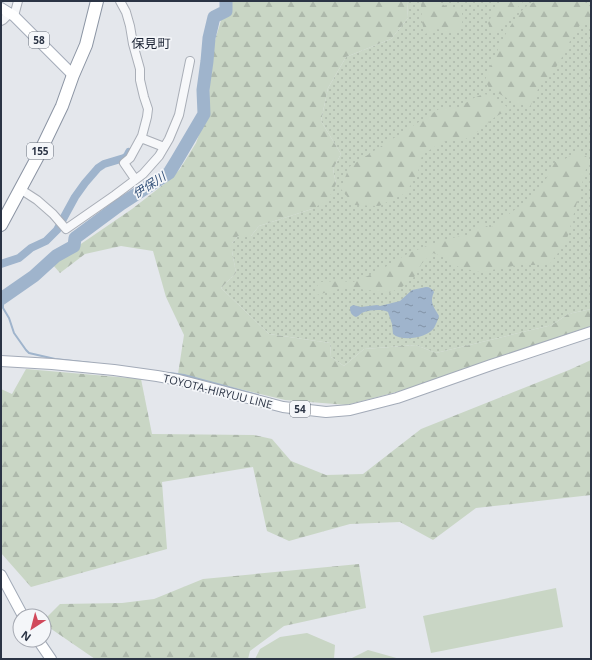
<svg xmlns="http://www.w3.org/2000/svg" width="592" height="660" font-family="'Open Sans','Noto Sans JP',sans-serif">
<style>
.grass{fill:url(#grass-dots)}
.forest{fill:url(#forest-firs)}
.green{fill:#c9d6c5}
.water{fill:url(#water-ripples)}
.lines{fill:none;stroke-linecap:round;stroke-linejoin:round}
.stream{stroke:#9fb4cc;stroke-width:2}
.canal{stroke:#9fb4cc;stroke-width:8}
.river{stroke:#9fb4cc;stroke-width:13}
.minor-casing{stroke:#a9aeb7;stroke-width:10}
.major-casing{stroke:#a3abb8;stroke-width:12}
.highway-casing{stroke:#8b94a3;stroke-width:14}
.minor{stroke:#f7f8fa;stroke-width:8}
.major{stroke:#fff;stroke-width:10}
.highway{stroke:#fff;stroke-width:12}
.labels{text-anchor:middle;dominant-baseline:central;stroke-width:3.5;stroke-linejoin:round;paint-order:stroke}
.shield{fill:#f4f6f9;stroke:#676e7b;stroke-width:1}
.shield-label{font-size:10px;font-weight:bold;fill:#2b3445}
.street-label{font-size:11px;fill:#2b3445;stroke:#f4f6f9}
.water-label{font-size:12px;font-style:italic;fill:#34527a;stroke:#f4f6f9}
.quarter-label{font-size:13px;fill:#1d2536;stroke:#f4f6f9}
</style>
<defs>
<pattern id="grass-dots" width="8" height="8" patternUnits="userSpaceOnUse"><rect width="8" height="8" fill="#c9d6c5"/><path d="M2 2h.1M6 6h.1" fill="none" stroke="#adb8ab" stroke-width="1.8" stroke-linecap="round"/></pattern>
<pattern id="forest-firs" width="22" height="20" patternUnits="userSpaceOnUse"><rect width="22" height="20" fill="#c9d6c5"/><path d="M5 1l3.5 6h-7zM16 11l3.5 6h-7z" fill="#adb8ab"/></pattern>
<pattern id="water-ripples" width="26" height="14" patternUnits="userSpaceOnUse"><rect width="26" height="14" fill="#9fb4cc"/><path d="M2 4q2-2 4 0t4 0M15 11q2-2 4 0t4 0" fill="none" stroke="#8293a7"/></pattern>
</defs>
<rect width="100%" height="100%" fill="#e4e7ec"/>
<path class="grass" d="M407 1H591V309L568 314 552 325 436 353 416 345 364 349 344 366 331 357 330 343 269 334 221 288 236 273 232 251V243L238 236H251L259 226 312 209 336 184 333 169 341 154 321 121 328 88 346 57 391 39 408 18Z"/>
<path class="forest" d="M223 1H407L408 18 391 39 346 57 328 88 321 121 341 154 333 169 336 184 328 200 312 209 259 226 251 236H238L232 243V251L236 273 221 288 269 334 330 343 331 357 344 366 364 349 416 345 436 353 552 325 568 314 591 309V326L415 387 347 405 285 400 178 374 184 335 166 297 153 251 121 246 85 254 60 273 53 265 75 248 132 209 168 181 180 169 196 143 209 107 210 57 222 17Z
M421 1H438L448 8H460C464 16 463 22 460 29L446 34 438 29 425 34 422 22Z
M504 1H524C514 10 508 21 499 31H491L488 23 493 13Z
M536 1H585L586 4 591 7V25L588 23 580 25 572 37 561 59 552 74 539 87 530 107 516 103 489 88 485 80C495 57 504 31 521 12 524 7 531 4 536 1Z
M483 94 490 95 510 109 495 117 476 133 462 141 448 140 439 144 422 155 418 172 406 193 379 206 354 205 341 189 349 167 439 109 457 108 474 98Z
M577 152 589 158 567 239 558 253 549 265H518L481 272 460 268 446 258 433 253 422 263 415 276 402 287 389 293 346 287 313 296 319 282 339 281 353 282 370 275 387 266 409 253 437 242 452 238 468 235 482 224 490 228 532 197 545 181 555 162 565 159Z
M591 360V495L476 508 433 540 400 522 350 524 289 541 267 531 253 467 162 482 167 549 31 587 1 553V389L12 394 26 369 141 379 152 434 254 435 272 439 291 461 326 475 363 474 421 429 569 370Z
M359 564 366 608 284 626 250 651 248 659H95L44 624V620L60 604 122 603 154 599 203 579Z"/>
<path class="green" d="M556 588 563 627 431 653 423 616Z
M307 633 335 645 334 659H255L260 649 280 637Z
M368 650 400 659H350Z"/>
<path class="water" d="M426 287C430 287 432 289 434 292 429 303 434 307 439 316 438 320 436 324 434 328 427 338 402 342 393 334L392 324 388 312C382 309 371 310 364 312 361 313 359 316 356 317 351 315 350 312 350 307L353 305 361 307 377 305 380 306 400 301 412 290Z"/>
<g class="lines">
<path class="stream" d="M3 298V308L9 318 14 333 26 350 29 353 55 359 91 363
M170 373 184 375 258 395"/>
<path class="canal" d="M1 264 19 258 31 248 46 241 57 230 75 197 85 183 98 168 104 164 124 158 127 156 129 152"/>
<path class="river" d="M1 299 34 276 56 256 74 246 75 238 121 204 169 173 177 160 204 114 203 90 207 61 209 38 214 17 226 11V1"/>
<defs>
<path id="minor" d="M120 1 126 12 130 26 133 44 140 69V80L144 97 148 109 147 117 142 136 130 158 124 163 135 179
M14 16 18 1
M1 21 3 20 10 13
M141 138 164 147
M20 189 37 200 53 214 66 229 115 195 143 174 159 156 169 139 179 115 190 61"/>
<path id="major" d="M1 8 14 16 73 75
M1 361 52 364 114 370 157 376 179 380 283 407 326 412 350 410 397 398 491 365 591 332
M1 575 23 616
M38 640 51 659"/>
<path id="highway" d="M1 225 37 158 62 106 73 75 86 45 97 1"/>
</defs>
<use href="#minor" class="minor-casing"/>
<use href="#major" class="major-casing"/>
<use href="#highway" class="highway-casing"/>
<use href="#minor" class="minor"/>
<use href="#major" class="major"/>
<use href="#highway" class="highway"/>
</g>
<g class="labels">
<g class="shield">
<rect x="29" y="32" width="20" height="16" rx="3"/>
<rect x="27" y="143" width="26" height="16" rx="3"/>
<rect x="290" y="401" width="20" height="16" rx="3"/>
</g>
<g class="shield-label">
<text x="39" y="40">58</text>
<text x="40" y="151">155</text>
<text x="300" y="409">54</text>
</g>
<g class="street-label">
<text transform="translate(218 391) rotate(14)">TOYOTA-HIRYUU LINE</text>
</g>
<g class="water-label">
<text transform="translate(149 185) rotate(-33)">伊保川</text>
</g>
<g class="quarter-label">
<text x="151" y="43">保見町</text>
</g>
</g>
<rect width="592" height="660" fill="none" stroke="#2b3445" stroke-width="4"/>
<g transform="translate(32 628) rotate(216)"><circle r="19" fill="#f4f6f9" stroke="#a4a8b1"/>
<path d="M0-3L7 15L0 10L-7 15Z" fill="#d1495b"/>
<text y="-6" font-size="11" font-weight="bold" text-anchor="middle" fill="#2b3445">N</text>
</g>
</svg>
